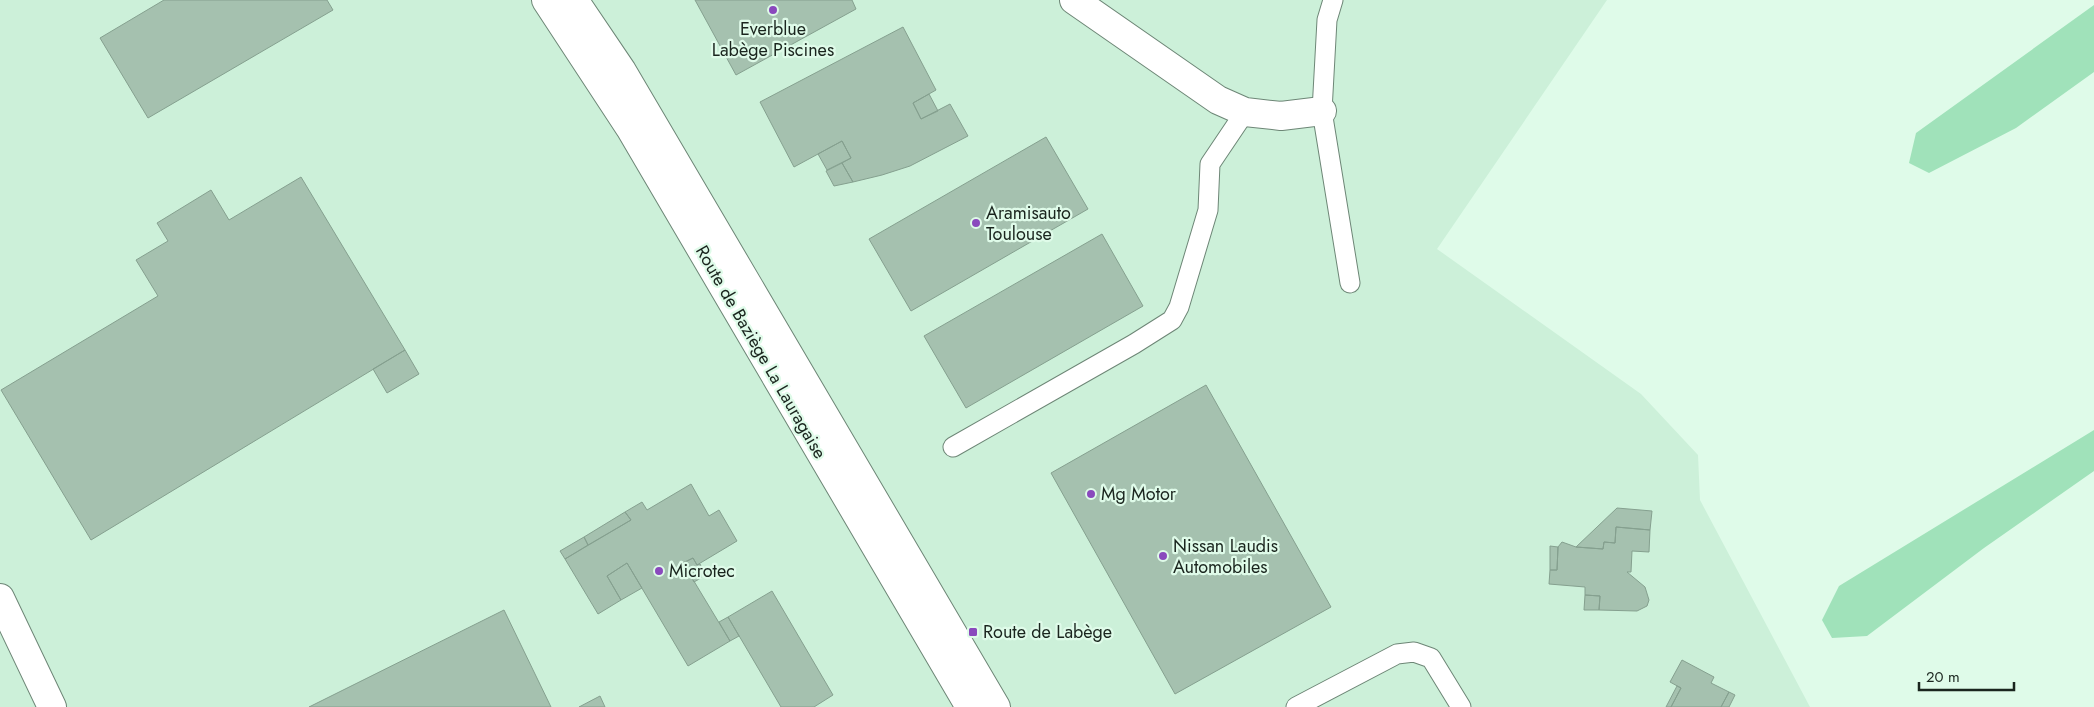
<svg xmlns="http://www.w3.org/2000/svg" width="2094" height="707" font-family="Jost,sans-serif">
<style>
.built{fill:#ccf0d9}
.green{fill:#a0e2ba}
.building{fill:#a5c1af;stroke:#85a08f}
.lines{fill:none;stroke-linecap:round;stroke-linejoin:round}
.lane-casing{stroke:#6d8676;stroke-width:21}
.street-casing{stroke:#6d8676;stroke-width:30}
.secondary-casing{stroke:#6d8676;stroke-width:30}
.lane{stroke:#fff;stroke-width:19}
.street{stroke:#fff;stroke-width:28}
.secondary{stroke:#fff;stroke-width:28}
.poi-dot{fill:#8a49bd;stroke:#dffbe9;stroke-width:2}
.labels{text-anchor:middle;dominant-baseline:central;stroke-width:4.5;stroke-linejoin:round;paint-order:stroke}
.poi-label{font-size:18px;fill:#1a251e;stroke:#dffbe9;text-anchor:start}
.street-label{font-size:18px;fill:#1a251e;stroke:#dffbe9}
</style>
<rect width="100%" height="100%" fill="#dffbe9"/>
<path class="built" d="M0 0H1607L1437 249 1641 394 1698 455 1700 500 1810 707H0Z"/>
<path class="green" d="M2094 5V72L2016 128 1929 173 1909 163 1916 133Z
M2094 430V471L1984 548 1867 636 1832 638 1822 620 1839 586Z"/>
<path class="building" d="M164 0H327L333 10 148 118 100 38Z
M695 0H852L856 9 736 75Z
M903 27 936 90 913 103 921 119 950 104 968 136 910 166 882 175 853 182 842 163 851 158 842 141 794 167 760 102Z
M929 94 938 111 921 119 913 103Z
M1046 137 1088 209 911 311 869 239Z
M842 141 851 158 827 170 818 154Z
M842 163 853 182 834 186 826 171Z
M301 177 405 350 91 540 1 390 158 296 136 260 168 241 157 223 211 190 229 220Z
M1102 234 1143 306 966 408 924 336Z
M405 350 419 374 387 393 373 369Z
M1206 385 1331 607 1175 694 1051 473Z
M691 484 709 516 719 510 737 541 697 565 693 558 683 563 730 641 688 666 627 563 607 576 621 600 598 614 565 559 631 520 625 512 642 502 647 510Z
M1617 508 1652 511 1650 530 1616 527 1615 543 1604 542 1603 549 1576 547Z
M625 512 631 520 588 545 584 537Z
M1616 527 1650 530 1649 552 1632 551 1631 572H1627L1645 587 1649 600 1647 606 1637 611 1599 610 1600 596 1585 595V587L1549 584 1550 570H1557L1558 547 1562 542 1576 547 1603 549 1604 542 1615 543Z
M584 537 588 545 565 559 560 551Z
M1550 546 1558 547 1557 570H1550Z
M693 558 697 565 700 564 703 570 701 578 694 582 683 563Z
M627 563 642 588 621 600 607 576Z
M772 591 833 695 814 707H781L728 617Z
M1585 595 1600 596 1599 610H1584Z
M504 610 551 707H309Z
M728 617 739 636 730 641 719 622Z
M1682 660 1714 677 1711 683 1729 692 1721 707H1671L1681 688 1670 682Z
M1677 686 1681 688 1671 707H1666Z
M1729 692 1735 695 1729 707H1721Z
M600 696 605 707H579Z"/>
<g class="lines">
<defs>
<path id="lane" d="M1333 0 1327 20 1322 111 1350 283
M953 447 1134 344 1172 320 1179 307 1208 210 1210 164 1245 112
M1296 707 1397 654 1414 652 1431 658 1461 707"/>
<path id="street" d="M1074 0 1218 100 1245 112 1281 116 1322 111
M0 598 52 707"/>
<path id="secondary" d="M546 0 630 128 970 707
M574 0 622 71 996 707"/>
</defs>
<use href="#lane" class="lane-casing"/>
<use href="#street" class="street-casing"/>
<use href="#secondary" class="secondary-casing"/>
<use href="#lane" class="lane"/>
<use href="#street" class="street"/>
<use href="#secondary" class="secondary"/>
</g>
<g class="poi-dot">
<circle cx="773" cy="10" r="5"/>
<circle cx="976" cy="223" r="5"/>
<circle cx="1091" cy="494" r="5"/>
<circle cx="1163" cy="556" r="5"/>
<circle cx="659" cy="571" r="5"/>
<rect x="968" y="627" width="10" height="10" rx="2.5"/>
</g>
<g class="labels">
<g class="poi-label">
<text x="773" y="29" text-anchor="middle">Everblue<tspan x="773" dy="21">Labège Piscines</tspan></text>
<text x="986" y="213">Aramisauto<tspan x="986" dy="21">Toulouse</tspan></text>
<text x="1101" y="494">Mg Motor</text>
<text x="1173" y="546">Nissan Laudis<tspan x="1173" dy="21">Automobiles</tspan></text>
<text x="669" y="571">Microtec</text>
<text x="983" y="632">Route de Labège</text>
</g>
<g class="street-label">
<text transform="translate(761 352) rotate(60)">Route de Baziège La Lauragaise</text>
</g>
</g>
<path d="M1919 682v8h95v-8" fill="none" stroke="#1a251e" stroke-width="2.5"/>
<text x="1926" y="682" font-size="15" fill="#1a251e" stroke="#dffbe9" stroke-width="4" paint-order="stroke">20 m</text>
</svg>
